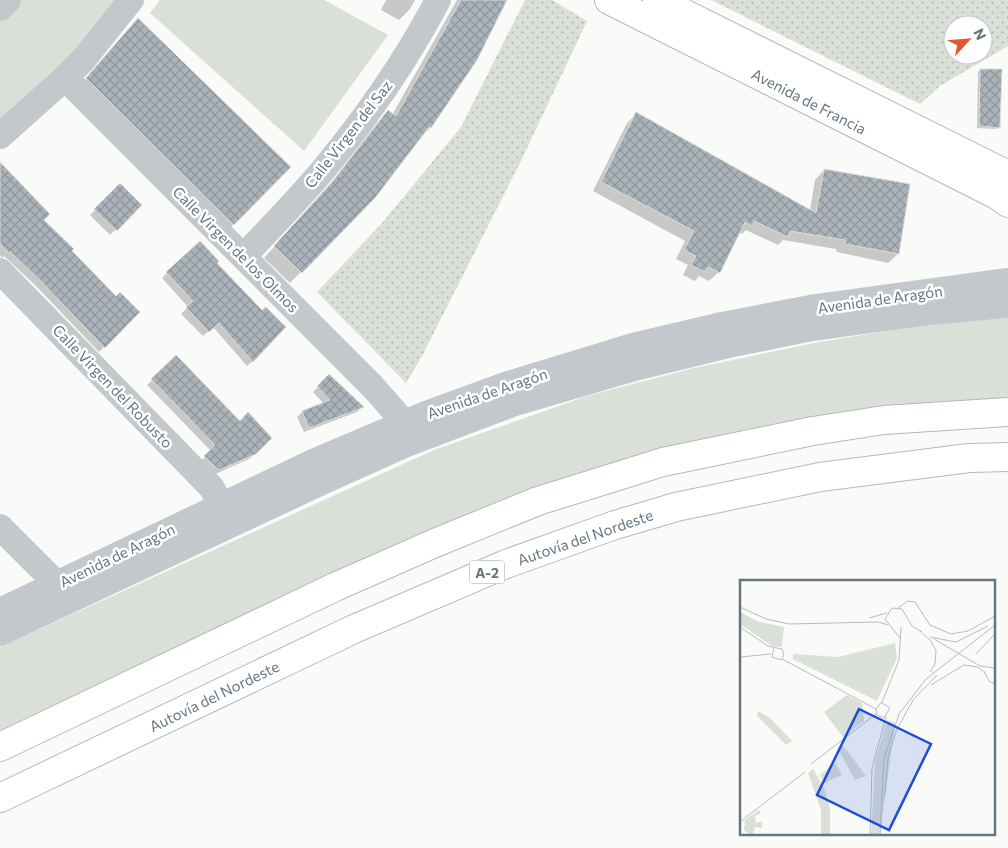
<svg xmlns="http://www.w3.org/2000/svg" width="1008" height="848" font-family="Commissioner,sans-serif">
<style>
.grass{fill:url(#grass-dots);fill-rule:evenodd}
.park{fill:#dadfd7}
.shadow{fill:#0003}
.building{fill:url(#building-cross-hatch);stroke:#dcdcda}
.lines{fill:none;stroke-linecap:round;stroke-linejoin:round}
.major-casing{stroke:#b5babe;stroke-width:30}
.highway-casing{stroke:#b4b9bd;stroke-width:30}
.minor{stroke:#c3c8cc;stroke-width:26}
.major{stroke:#fff;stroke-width:28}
.highway{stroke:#fff;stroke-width:28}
.labels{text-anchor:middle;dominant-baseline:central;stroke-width:5;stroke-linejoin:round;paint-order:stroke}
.shield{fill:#fff;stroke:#939fa8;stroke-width:1}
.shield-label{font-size:14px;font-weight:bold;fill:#657683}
.street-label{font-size:15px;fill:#657683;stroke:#fff}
.inset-road{fill:none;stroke:#b5bdc2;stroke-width:1}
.view{fill:#1d4ed8;fill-opacity:0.15;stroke:#1d4ed8;stroke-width:2.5}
.inset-edge{fill:none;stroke:#657683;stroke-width:2.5}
</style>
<defs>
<pattern id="grass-dots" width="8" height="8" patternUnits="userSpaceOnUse" patternTransform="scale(1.25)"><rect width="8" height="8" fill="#dadfd7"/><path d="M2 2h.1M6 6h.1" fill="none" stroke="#b4b9b4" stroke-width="1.8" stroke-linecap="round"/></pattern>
<pattern id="building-cross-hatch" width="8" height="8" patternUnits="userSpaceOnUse" patternTransform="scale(1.25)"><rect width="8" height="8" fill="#aab3b9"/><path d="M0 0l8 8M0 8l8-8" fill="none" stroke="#8e969c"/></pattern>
</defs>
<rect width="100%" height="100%" fill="#fafaf8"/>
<path class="grass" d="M525 0H552L587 21 521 161 421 358 406 383 317 292 383 222 461 127Z
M711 0H1008V46L940 86 920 104ZM953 25H983V55H953Z"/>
<path class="park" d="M7 0H122L0 131V6Z
M160 0H324L388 35 304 151 150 13Z
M1008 318V412L884 420 538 501 0 747V647L434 450 587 396 694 368 814 343 916 326Z"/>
<path class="shadow" d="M386 0H415L410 9 399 20 381 10Z
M457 0H506L430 128 419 139 374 197 290 283 264 258 323 193 377 123 388 112 392 115Z
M127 31 289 167 222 236 76 90Z
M980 70 999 127 996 129 977 128 978 72Z
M636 114 810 210 815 180 824 170 898 254 888 263 837 252 836 249 783 240 778 245 746 230 742 234 739 232 719 272 709 281 699 276 695 281 683 275 688 265 676 259 685 241 593 191 627 123Z
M0 164 42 220 71 251 116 298 139 312 99 352 36 286 4 256 2 258 0 255Z
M120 185 140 205 110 235 90 215Z
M216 263 262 312 253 361 247 366 213 327 203 336 181 314 188 307 162 278 167 273Z
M176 357 239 422 270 438 249 459 213 475 200 462 211 451 147 385Z
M329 376 362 407 357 412 304 432 297 417 302 412 324 404 313 392Z"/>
<path class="building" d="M461 0H507L477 60 431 128 429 127 375 198 302 273 274 246 334 180 388 110 396 116Z
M138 18 291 167 234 225 86 78Z
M980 69H1002L1000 128 979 126Z
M636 112 816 213 824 169 910 184 899 254 845 244V240L790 231 788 237 754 221 752 226 745 222 720 273 708 267 705 272 691 265 696 256 684 250 694 231 601 182Z
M0 162 50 214 44 220 74 249 72 251 116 296 120 292 140 312 105 348 41 281 10 251 9 253 0 244Z
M120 183 142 205 117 231 94 209Z
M200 241 219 261 217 263 262 310 266 307 286 327 253 362 219 323 209 332 186 307 193 301 166 272Z
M176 355 240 421 248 412 272 438 256 454 219 470 204 456 215 445 151 379Z
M329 374 364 407 309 428 302 411 330 400 317 386Z"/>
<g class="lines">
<defs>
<path id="major" d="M609 0 995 194 1008 203
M657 0 1008 175"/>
<path id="highway" d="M0 747 335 587 435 543 538 501 663 462 813 431 884 420 1008 412
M0 798 354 629 506 564 615 525 676 507 820 477 969 458 1008 457"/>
</defs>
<use href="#major" class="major-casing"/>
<use href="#highway" class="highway-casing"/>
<path class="minor" d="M0 8 8 0
M65 78 373 387 396 413 402 424
M0 136 65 78 83 60 131 0
M244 256C270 228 298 200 323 170 367 117 406 61 438 0
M0 271 212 488 221 506
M0 527 57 584
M0 611 313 462 426 414 508 384 633 346 722 325 810 308 1008 281
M0 633 322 482 409 443 515 403 638 367 728 345 812 328 920 313 1008 305"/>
<use href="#major" class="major"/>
<use href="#highway" class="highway"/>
</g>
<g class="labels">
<rect class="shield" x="469.5" y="560.5" width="35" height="23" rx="4"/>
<g class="shield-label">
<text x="487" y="572">A-2</text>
</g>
<g class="street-label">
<text transform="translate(809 101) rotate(27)">Avenida de Francia</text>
<text transform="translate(348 134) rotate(-52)">Calle Virgen del Saz</text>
<text transform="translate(236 249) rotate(45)">Calle Virgen de los Olmos</text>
<text transform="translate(880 299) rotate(-8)">Avenida de Aragón</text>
<text transform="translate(113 386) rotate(46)">Calle Virgen del Robusto</text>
<text transform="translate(487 393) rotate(-19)">Avenida de Aragón</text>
<text transform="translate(585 537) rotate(-19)">Autovía del Nordeste</text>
<text transform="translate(117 555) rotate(-26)">Avenida de Aragón</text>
<text transform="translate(214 696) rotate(-26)">Autovía del Nordeste</text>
</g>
</g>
<g transform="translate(740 580)">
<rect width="255" height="255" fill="#fafaf8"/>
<path d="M107 115 122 123 124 141 103 157 84 132ZM103 166 112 177 126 196 115 200 98 169Z" fill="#dadfd7"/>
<path d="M0 32 19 42 44 47 42 67 32 66 0 44ZM155 63 157 78 137 121 53 79V74L98 77ZM18 131 30 138 52 161 46 165 17 136ZM147 140 155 143 140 255H131L135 181ZM96 183 102 195 84 203 80 195ZM73 189 85 210 90 229V255H81V230L68 193ZM19 230 21 233 15 236 16 243 22 241V248L15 247 13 255H10L4 250 5 240Z" fill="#dadfd7"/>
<path class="inset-road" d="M0 27 26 39 49 44 138 42 148 45M158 28 168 21 175 22 190 45 211 54 228 51 255 36M129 38 147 33M0 47 28 66 42 69 44 75 41 80 32 77 34 68M180 51 191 61 196 71 195 84 190 92M190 57 216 62 248 46M160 58 145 39 152 28 162 29 172 46 182 52M194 59 240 86 255 88M236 74 255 54M0 77 31 74M42 79 136 129M244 91 249 101 255 104M191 105 224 85 238 87 246 94M142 123 150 128 144 138 137 135 136 129 143 120 159 80 161 47M71 184 136 134M145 215 148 178 156 151 173 120 197 95M1 241 65 192M130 255 132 188 146 137M140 255 144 178 159 134 186 99 255 45"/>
<path class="view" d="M119 129 191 164 149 250 77 215Z"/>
<rect width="255" height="255" class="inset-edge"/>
</g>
<g transform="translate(968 40) rotate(64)"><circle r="24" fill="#ffffff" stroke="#c1c8cd"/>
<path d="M0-4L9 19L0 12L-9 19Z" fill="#e4572e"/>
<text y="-8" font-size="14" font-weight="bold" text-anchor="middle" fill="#657683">N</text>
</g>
</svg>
